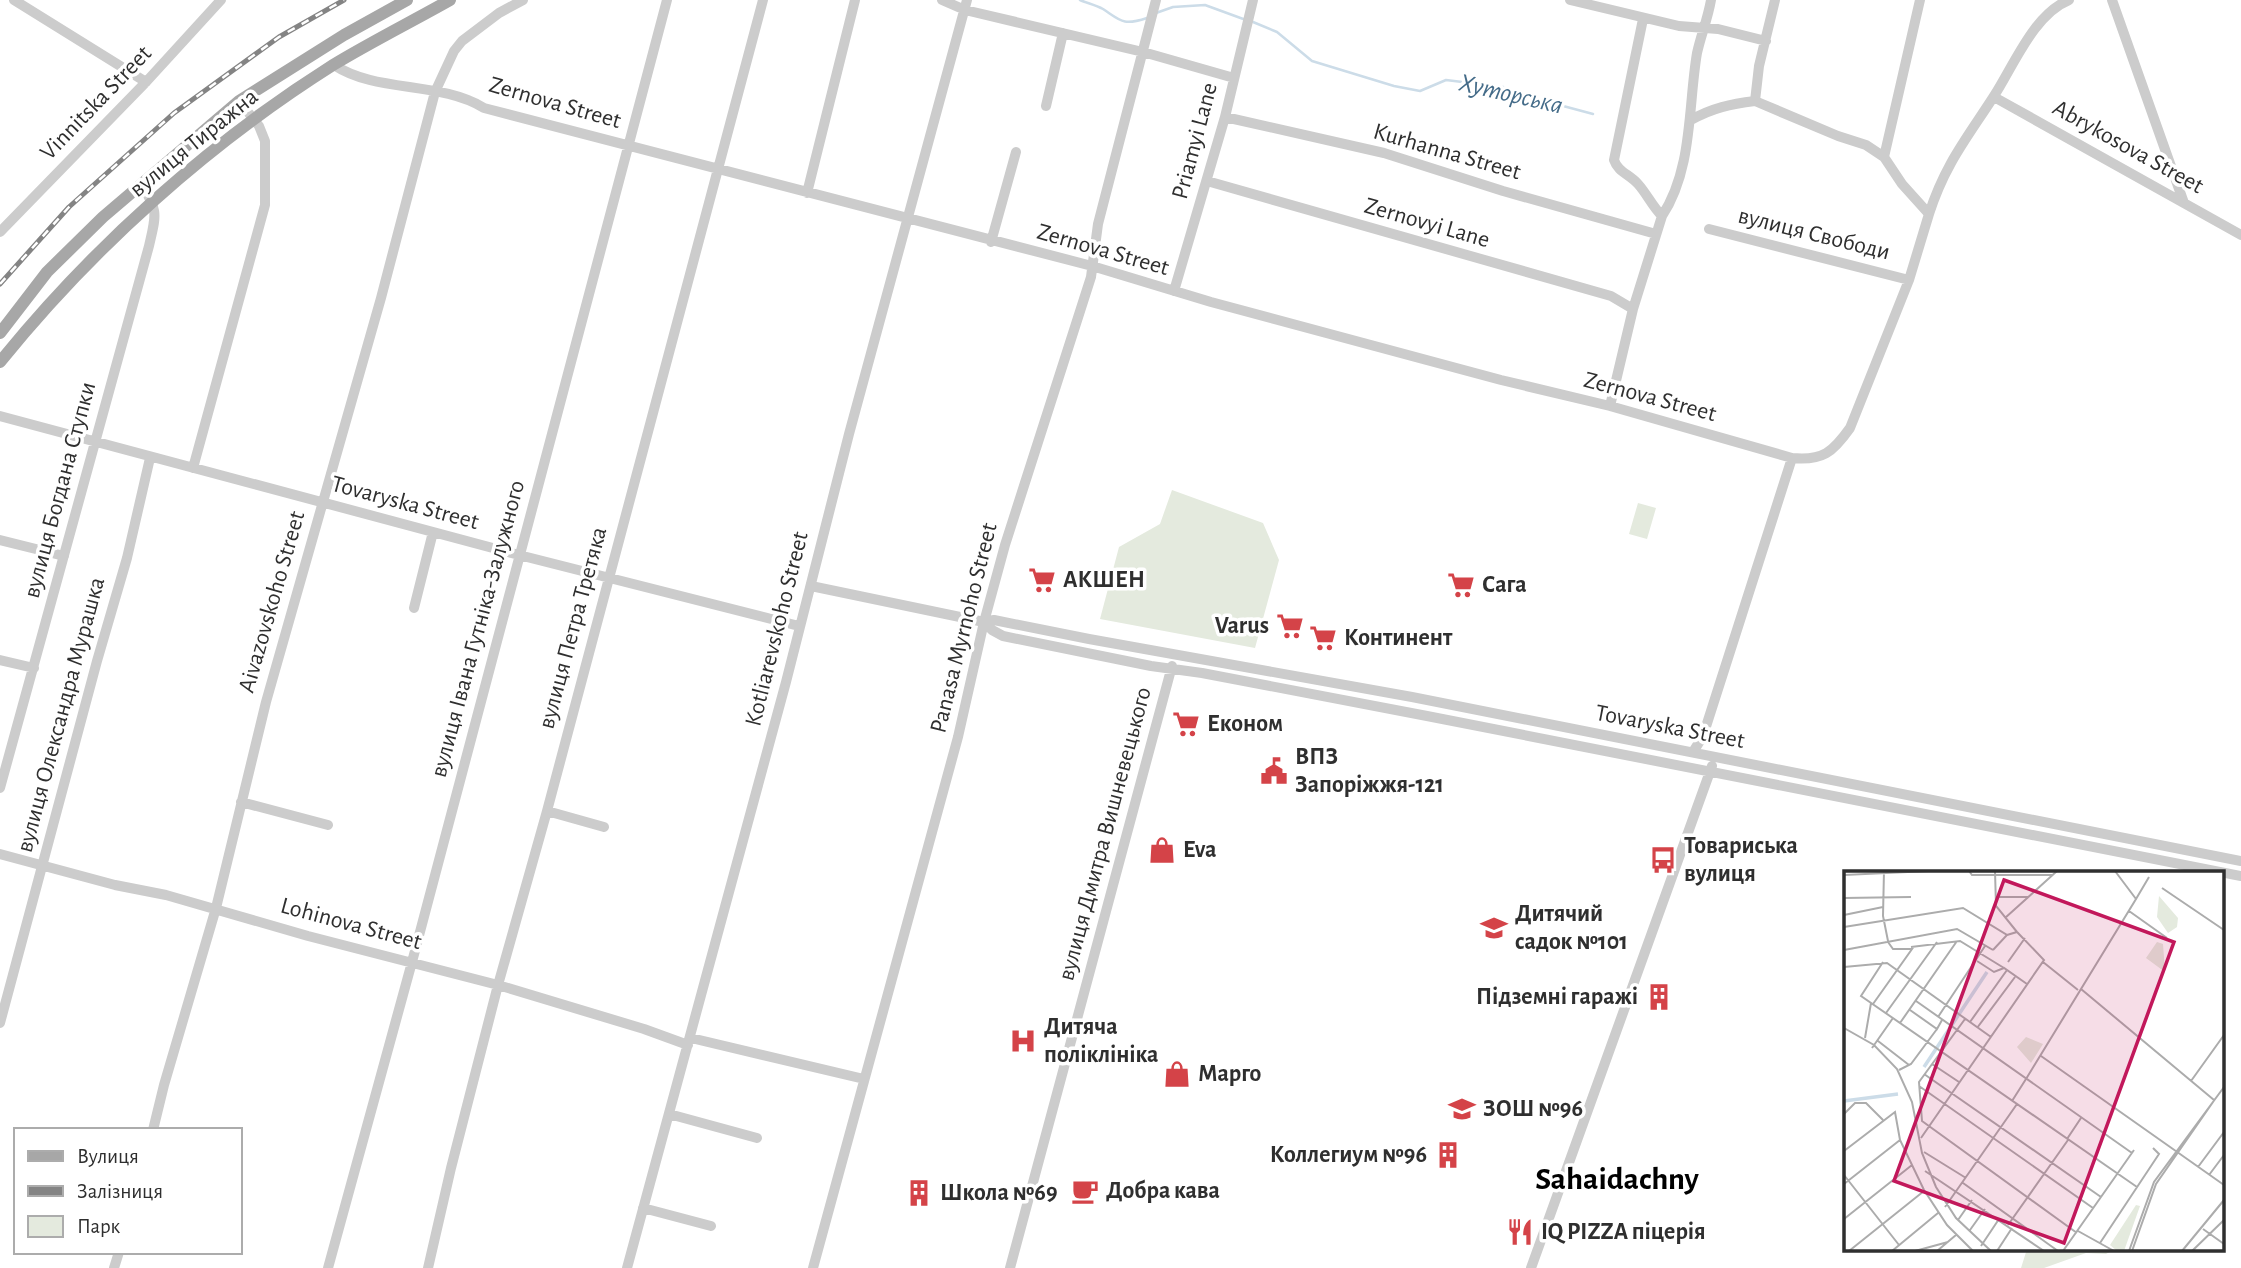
<svg xmlns="http://www.w3.org/2000/svg" width="2241" height="1268" font-family="'Alegreya Sans',sans-serif">
<style>
.green{fill:#e4eade}
.lines{fill:none;stroke-linecap:round;stroke-linejoin:round}
.stream{stroke:#ccdce8;stroke-width:2.5}
.minor{stroke:#ccc;stroke-width:10}
.major{stroke:#a7a7a7;stroke-width:12}
.rail-casing{stroke:#848484;stroke-width:5}
.rail{stroke:#fff;stroke-width:2.5;stroke-dasharray:8;stroke-linecap:butt}
.labels{text-anchor:middle;dominant-baseline:central;stroke-width:7;stroke-linejoin:round;paint-order:stroke}
.street-label{font-size:24px;fill:#2f2f2f;stroke:#fff}
.poi-label{font-size:24px;font-weight:bold;fill:#2f2f2f;stroke:#fff;text-anchor:start}
.water-label{font-size:26px;font-style:italic;fill:#456c89;stroke:#fff}
.district-label{font-size:32px;font-weight:bold;fill:#000;stroke:#fff}
.inset-river{fill:none;stroke:#ccdce8;stroke-width:3.5}
.inset-road{fill:none;stroke:#acacac;stroke-width:2}
.view{fill:#c2185b;fill-opacity:0.15;stroke:#c2185b;stroke-width:3.5}
.inset-edge{fill:none;stroke:#2f2f2f;stroke-width:3.5}
</style>
<rect width="100%" height="100%" fill="#fff"/>
<path class="green" d="M1172 490 1263 523 1279 560 1255 648 1100 619 1119 547 1160 524Z
M1638 503 1656 508 1647 539 1629 534Z
M2027 1249H2115L2106 1254 2086 1253 2044 1268H2021Z"/>
<g class="lines">
<path class="stream" d="M1080 0C1087 3 1096 5 1103 9 1121 21 1123 26 1147 18
M1156 13 1173 7 1205 5 1246 20
M1253 22 1277 32 1312 61 1394 86 1420 91 1446 80 1503 87 1552 103 1593 114"/>
<path class="minor" d="M14 0 146 82
M942 0 965 10 1143 52 1234 78
M1570 0 1679 26 1718 29 1766 41
M2112 0 2184 203
M334 65C376 93 440 81 484 108L1092 266 1211 302 1501 380 1610 406 1792 458C1823 461 1833 452 1850 428L1909 280 1929 214 1902 184 1884 157
M1994 97 2241 235
M1755 101 1838 136 1866 145 1884 157 1920 0
M1755 101 1759 66 1775 0
M1046 106 1063 33
M1225 117 1384 153 1503 191 1656 234
M1691 120C1712 108 1731 104 1755 101
M1207 181 1611 296 1633 309
M807 193 855 0
M1929 214C1945 164 1967 138 1994 96 2014 65 2034 14 2069 0
M1662 216C1693 169 1688 106 1697 53 1701 35 1708 18 1711 0
M1709 229 1909 280
M0 232 146 82 221 0
M991 242 1016 152
M1174 291 1225 117 1253 0
M1610 406 1633 309 1662 216C1652 206 1647 194 1638 184 1629 174 1618 172 1614 160L1643 19
M0 416 519 555 799 626
M193 468 265 205V141L259 126 239 101
M0 540 64 556
M811 586 984 622 994 620 1089 639 1412 697 2241 861
M414 608 433 532
M984 622 992 630 1003 636 1151 666 1202 673 1427 716 2241 876
M0 660 34 668
M1693 752 1703 736 1792 458
M0 788 149 246C156 215 159 211 141 184
M241 802 328 825
M547 811 604 827
M0 854 115 885 166 895 308 936 498 985 644 1029 688 1045
M0 1023 97 661 127 558 150 458
M691 1038 864 1079
M669 1114 757 1138
M153 1130 164 1085 216 908 266 702 381 298 435 92 454 51 462 41 499 13 523 0
M643 1208 711 1226
M114 1268 119 1252
M328 1268 412 962 667 0
M428 1268 451 1168 498 985 547 811 763 0
M627 1268 786 682 849 434 967 0
M813 1268 958 737 984 622 1005 545 1091 277 1098 224 1156 0
M1010 1268 1172 666
M1531 1268 1712 766"/>
<path class="major" d="M0 333 47 272 103 217 239 101 344 35 407 0
M0 362C93 247 208 144 333 65 371 42 411 22 450 0"/>
<defs>
<path id="rail" d="M0 284 69 207 174 113 279 37 344 0"/>
</defs>
<use href="#rail" class="rail-casing"/>
<use href="#rail" class="rail"/>
</g>
<defs>
<symbol id="supermarket-bare" viewBox="-9 -9 18 18"><path d="M-6-5.5h2.5l.6 2H6L4.5 2H-2.5L-4.4-4H-6ZM-1.5 3.2a1.3 1.3 0 1 0 .1 0ZM3 3.2a1.3 1.3 0 1 0 .1 0Z" fill="#d44348" stroke="#fff" stroke-width="2.5" paint-order="stroke"/></symbol>
<symbol id="civic-bare" viewBox="-9 -9 18 18"><path d="M-.6-6.5H3V-4.5H.6V-3L4-1V1h2V6H-6V1h2V-1L-.6-3ZM-1.2 2.5V6h2.4V2.5Z" fill="#d44348" stroke="#fff" stroke-width="2.5" paint-order="stroke"/></symbol>
<symbol id="shop-bare" viewBox="-9 -9 18 18"><path d="M-5-2.5h2.3a2.7 3.5 0 0 1 5.4 0H5L5.5 6h-11ZM-1.5-2.5h3a1.5 2.3 0 0 0-3 0Z" fill="#d44348" stroke="#fff" stroke-width="2.5" paint-order="stroke"/></symbol>
<symbol id="bus-bare" viewBox="-9 -9 18 18"><path d="M-5-6H5V4H4V6H2V4H-2V6H-4V4H-5ZM-3.5-4V0h7V-4ZM-3.5 1.2v1.5H-2V1.2ZM2 1.2v1.5H3.5V1.2Z" fill="#d44348" stroke="#fff" stroke-width="2.5" paint-order="stroke"/></symbol>
<symbol id="school-bare" viewBox="-9 -9 18 18"><path d="M0-5L7-2L0 1L-7-2ZM-4 1L0 2.5L4 1V4Q0 6-4 4Z" fill="#d44348" stroke="#fff" stroke-width="2.5" paint-order="stroke"/></symbol>
<symbol id="building-bare" viewBox="-9 -9 18 18"><path d="M-4-6H4V6H1V3H-1V6H-4ZM-2.5-4.3h1.7v1.8h-1.7ZM.8-4.3h1.7v1.8H.8ZM-2.5-1h1.7V.8h-1.7ZM.8-1h1.7V.8H.8Z" fill="#d44348" stroke="#fff" stroke-width="2.5" paint-order="stroke"/></symbol>
<symbol id="hospital-bare" viewBox="-9 -9 18 18"><path d="M-5-5h3v3.5h4V-5h3V5h-3V1.5h-4V5h-3Z" fill="#d44348" stroke="#fff" stroke-width="2.5" paint-order="stroke"/></symbol>
<symbol id="cafe-bare" viewBox="-9 -9 18 18"><path d="M-5.5-4.5H6V0H3Q3 3.5 0 3.5H-2.5Q-5.5 3.5-5.5 0ZM3-3.2v2h1.7v-2ZM-6 4.5H4V6H-6Z" fill="#d44348" stroke="#fff" stroke-width="2.5" paint-order="stroke"/></symbol>
<symbol id="restaurant-bare" viewBox="-9 -9 18 18"><path d="M-5-6h1v4h1v-4h1v4h1v-4h1v5L-1.5 .5V6h-2V.5L-5-1ZM5-6V6H3V1.5H1.5Q1.5-4 5-6Z" fill="#d44348" stroke="#fff" stroke-width="2.5" paint-order="stroke"/></symbol>
</defs>
<g fill-rule="evenodd">
<use href="#supermarket-bare" x="1023" y="561" width="38" height="38"/>
<use href="#supermarket-bare" x="1442" y="566" width="38" height="38"/>
<use href="#supermarket-bare" x="1271" y="607" width="38" height="38"/>
<use href="#supermarket-bare" x="1304" y="619" width="38" height="38"/>
<use href="#supermarket-bare" x="1167" y="705" width="38" height="38"/>
<use href="#civic-bare" x="1255" y="752" width="38" height="38"/>
<use href="#shop-bare" x="1143" y="831" width="38" height="38"/>
<use href="#bus-bare" x="1644" y="841" width="38" height="38"/>
<use href="#school-bare" x="1475" y="909" width="38" height="38"/>
<use href="#building-bare" x="1640" y="978" width="38" height="38"/>
<use href="#hospital-bare" x="1004" y="1022" width="38" height="38"/>
<use href="#shop-bare" x="1158" y="1055" width="38" height="38"/>
<use href="#school-bare" x="1443" y="1090" width="38" height="38"/>
<use href="#building-bare" x="1429" y="1136" width="38" height="38"/>
<use href="#cafe-bare" x="1066" y="1172" width="38" height="38"/>
<use href="#building-bare" x="900" y="1174" width="38" height="38"/>
<use href="#restaurant-bare" x="1501" y="1213" width="38" height="38"/>
</g>
<g class="labels">
<g class="street-label">
<text transform="translate(96 103) rotate(-46)">Vinnitska Street</text>
<text transform="translate(555 103) rotate(16)">Zernova Street</text>
<text transform="translate(1195 141) rotate(-75)">Priamyi Lane</text>
<text transform="translate(194 143) rotate(-39)">вулиця Тиражна</text>
<text transform="translate(2128 147) rotate(29)">Abrykosova Street</text>
<text transform="translate(1447 152) rotate(16)">Kurhanna Street</text>
<text transform="translate(1427 223) rotate(16)">Zernovyi Lane</text>
<text transform="translate(1814 234) rotate(14)">вулиця Свободи</text>
<text transform="translate(1103 250) rotate(16)">Zernova Street</text>
<text transform="translate(1650 397) rotate(15)">Zernova Street</text>
<text transform="translate(60 490) rotate(-75)">вулиця Богдана Ступки</text>
<text transform="translate(405 503) rotate(15)">Tovaryska Street</text>
<text transform="translate(272 602) rotate(-74)">Aivazovskoho Street</text>
<text transform="translate(573 628) rotate(-75)">вулиця Петра Третяка</text>
<text transform="translate(964 628) rotate(-76)">Panasa Myrnoho Street</text>
<text transform="translate(478 629) rotate(-75)">вулиця Івана Гутніка-Залужного</text>
<text transform="translate(777 629) rotate(-76)">Kotliarevskoho Street</text>
<text transform="translate(61 715) rotate(-75)">вулиця Олександра Мурашка</text>
<text transform="translate(1670 727) rotate(11)">Tovaryska Street</text>
<text transform="translate(1105 834) rotate(-75)">вулиця Дмитра Вишневецького</text>
<text transform="translate(351 924) rotate(15)">Lohinova Street</text>
</g>
<g class="poi-label">
<text x="1063" y="580">АКШЕН</text>
<text x="1482" y="585">Сага</text>
<text x="1269" y="626" text-anchor="end">Varus</text>
<text x="1344" y="638">Континент</text>
<text x="1207" y="724">Економ</text>
<text x="1295" y="757">ВПЗ<tspan x="1295" dy="28">Запоріжжя-121</tspan></text>
<text x="1684" y="846">Товариська<tspan x="1684" dy="28">вулиця</tspan></text>
<text x="1183" y="850">Eva</text>
<text x="1515" y="914">Дитячий<tspan x="1515" dy="28">садок №101</tspan></text>
<text x="1638" y="997" text-anchor="end">Підземні гаражі</text>
<text x="1044" y="1027">Дитяча<tspan x="1044" dy="28">поліклініка</tspan></text>
<text x="1198" y="1074">Марго</text>
<text x="1483" y="1109">ЗОШ №96</text>
<text x="1427" y="1155" text-anchor="end">Коллегиум №96</text>
<text x="1106" y="1191">Добра кава</text>
<text x="940" y="1193">Школа №69</text>
<text x="1541" y="1232">IQ PIZZA піцерія</text>
</g>
<g class="water-label">
<text transform="translate(1511 94) rotate(13)">Хуторська</text>
</g>
<g class="district-label">
<text x="1617" y="1179">Sahaidachny</text>
</g>
</g>
<g transform="translate(1844 871)">
<rect width="380" height="380" fill="#fff"/>
<path d="M315 25 334 47 333 56 324 62 313 46ZM313 71 319 73 321 101 302 87ZM182 166 199 173 187 192 173 176ZM292 334 296 335 280 380H273L266 374Z" fill="#e4eade"/>
<path class="inset-river" d="M80 196 143 101M0 230 54 223"/>
<path class="inset-road" d="M40 0 39 45 44 70M125 0 128 4H208M151 0 152 35 173 61M0 4 85 0M318 17 380 59M151 26H184M0 27 67 26M292 28 305 6M285 40 323 67M0 44 39 36M161 47 213 0M0 56 119 37 163 64 149 79M67 76 116 70 160 97M0 79 113 58 149 79M133 90 150 101 160 97 183 113M39 91 17 125 293 316M164 91 181 67M199 91 234 119M0 96 43 92 147 166M237 118 370 229M72 130 288 282M29 133 68 78H49L44 71M66 139 93 158 98 149M42 142 93 71M94 146 141 75M121 148 75 211 78 250 233 362M126 151 163 99M56 152 113 70M0 157 30 174 53 198 68 231 78 282 92 316 112 347 147 380M133 157 171 106M21 167 27 132M34 170 65 194M28 177 49 147M197 185 380 314M88 193 115 211M55 199 67 193 93 158M80 203 257 326M182 208 292 28 271 0M347 210 380 164M75 215 249 337M168 230 182 208M0 243 11 232H22L39 249M77 267 200 89 173 61 163 64M223 268 237 247M0 280 51 241 56 269 80 319 103 354 129 380M80 281 122 307M354 296 380 261M81 300 200 380M0 304 55 374M365 304 380 284M119 312 214 380M0 313 56 269M101 336 173 233M0 348 68 294M114 349 128 329M164 354 224 269M359 358 380 373M126 359 141 338M234 360 270 380M256 372 315 283 309 277M137 375 155 348M5 380 80 320M48 380 94 342M71 380 104 371M93 380 112 364M153 380 168 357M219 380 290 279M285 380 310 311 380 216M288 380 312 313 369 231M338 380 380 329M348 380 380 349"/>
<path class="view" d="M160 9 330 71 220 372 50 310Z"/>
<rect width="380" height="380" class="inset-edge"/>
</g>
<rect x="14" y="1128" width="228" height="126" fill="#ffffff" stroke="#acacac" stroke-width="2"/>
<rect x="28" y="1151" width="35" height="10" fill="#a7a7a7" stroke="#acacac" stroke-width="2"/>
<text x="77" y="1163" font-size="21" fill="#2f2f2f">Вулиця</text>
<rect x="28" y="1186" width="35" height="10" fill="#848484" stroke="#acacac" stroke-width="2"/>
<text x="77" y="1198" font-size="21" fill="#2f2f2f">Залізниця</text>
<rect x="28" y="1216" width="35" height="21" fill="#e4eade" stroke="#acacac" stroke-width="2"/>
<text x="77" y="1233" font-size="21" fill="#2f2f2f">Парк</text>
</svg>
